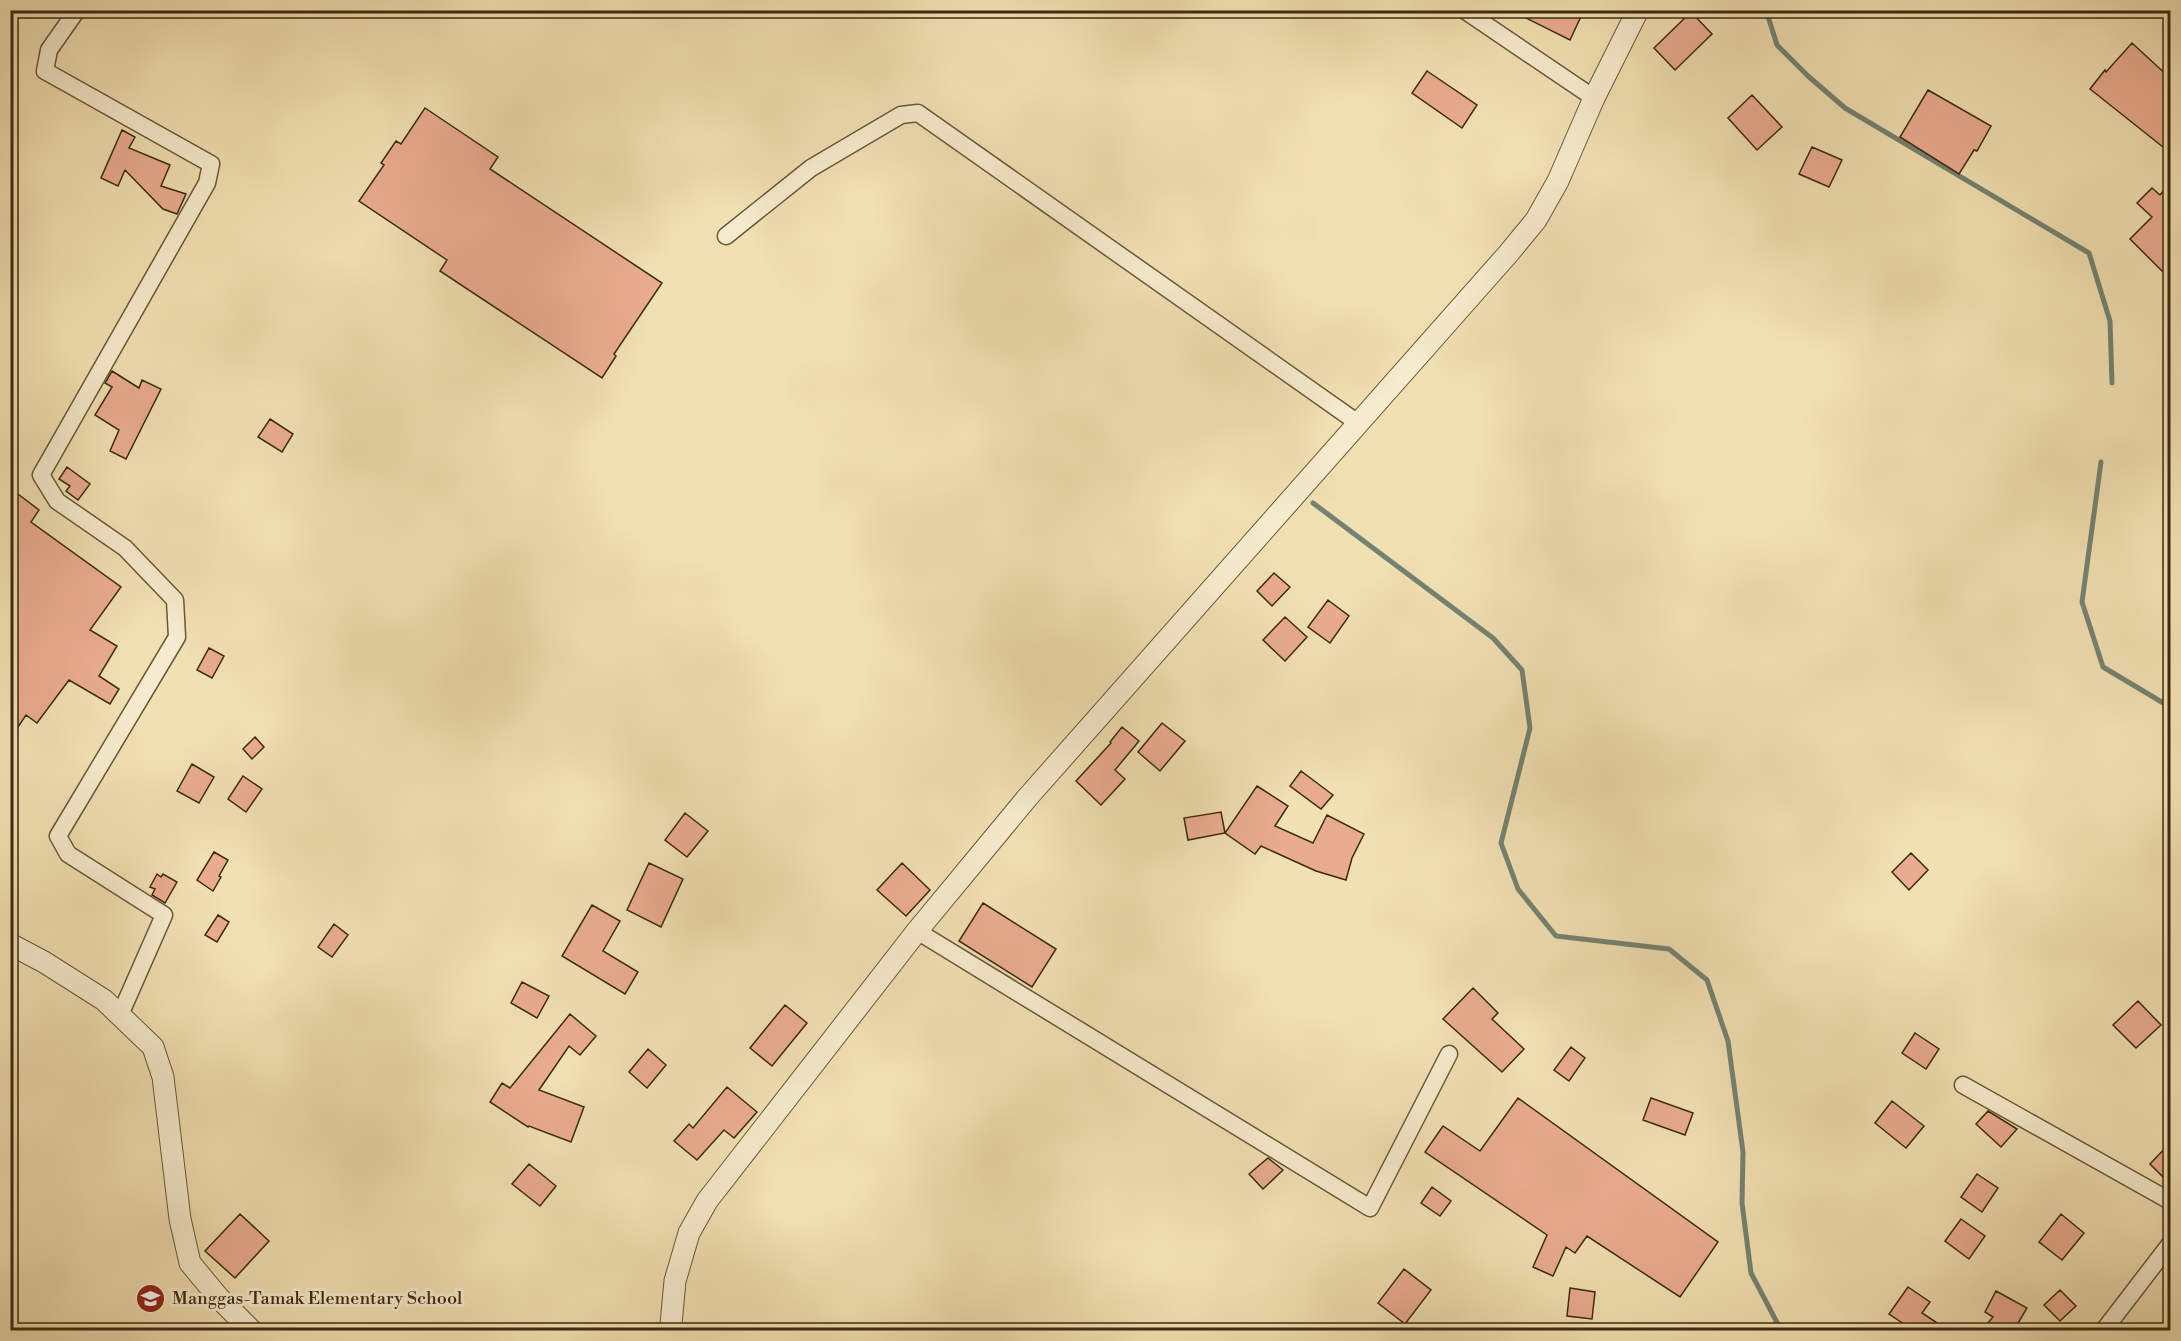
<svg xmlns="http://www.w3.org/2000/svg" width="2181" height="1341" font-family="'Libre Bodoni',serif">
<style>
.lines{fill:none;stroke-linecap:round;stroke-linejoin:round}
.stream{stroke:#758271;stroke-width:5}
.building{fill:#eaac90;stroke:#3c2a10;stroke-width:1.5}
.minor-casing{stroke:#695838;stroke-width:19}
.tertiary-casing{stroke:#695838;stroke-width:23}
.minor{stroke:#f6ebcd;stroke-width:16}
.tertiary{stroke:#f6ebcd;stroke-width:21}
.labels{text-anchor:middle;dominant-baseline:central;stroke-width:6;stroke-linejoin:round;paint-order:stroke}
.poi-label{font-size:18px;fill:#3c2a10;stroke:#f6ebcd;text-anchor:start}
</style>
<rect width="100%" height="100%" fill="#f1e0b2"/>
<filter id="stains"><feTurbulence type="fractalNoise" baseFrequency=".00333" numOctaves="4"/><feColorMatrix values="0 0 0 0 .2 0 0 0 0 .09 0 0 0 0 .02 0 0 0 .5 -.17"/></filter>
<radialGradient id="worn" r=".72"><stop offset=".6" stop-color="#630" stop-opacity="0"/><stop offset="1" stop-color="#630" stop-opacity=".3"/></radialGradient>
<g class="lines">
<path class="stream" d="M1766 10 1777 45 1808 76 1845 108 2089 253 2110 321 2112 383
M2101 462 2082 602 2103 667 2170 707
M1313 503 1493 638 1522 670 1530 728 1501 843 1518 889 1556 936 1669 949 1707 980 1728 1041 1743 1152 1742 1203 1751 1273 1781 1330"/>
</g>
<path class="building" d="M1510 10H1584L1570 40Z
M1691 12 1712 34 1675 70 1654 48Z
M2132 43 2170 78V138L2163 147 2090 89 2105 70 2106 72Z
M1427 71 1477 105 1462 128 1412 93Z
M1928 90 1991 126 1977 151 1974 150 1959 174 1900 137Z
M1752 95 1782 127 1757 150 1728 118Z
M425 108 498 157 490 169 662 283 614 354 616 356 602 378 440 271 447 260 359 201 384 165 381 163 396 141 401 144Z
M122 130 135 137 129 148 170 165 161 186 186 194 177 214 163 209 125 170 118 186 101 178Z
M1812 147 1842 160 1829 187 1799 174Z
M2170 183V279L2130 239 2152 217 2137 203 2152 188 2160 195Z
M112 371 139 388 142 380 161 389 126 459 110 451 119 430 95 415 112 387 105 383Z
M270 419 293 434 282 452 258 437Z
M67 467 90 484 78 500 66 491 70 486 59 479Z
M10 488 39 510 31 522 121 587 90 630 117 646 99 676 119 689 110 704 69 680 37 723 26 715 10 739Z
M1274 573 1290 587 1272 606 1257 591Z
M1328 600 1349 616 1330 643 1308 627Z
M1285 617 1307 637 1285 661 1263 640Z
M209 648 224 656 212 678 197 670Z
M1162 723 1185 741 1160 771 1138 752Z
M1122 727 1139 741 1115 770 1125 779 1101 805 1076 781 1111 743 1110 742Z
M255 737 264 747 252 759 243 749Z
M192 764 214 777 199 803 177 791Z
M1301 771 1333 795 1321 809 1290 786Z
M243 776 262 789 246 812 228 799Z
M1257 786 1288 806 1275 826 1313 843 1327 815 1364 834 1352 858 1346 880 1316 871 1261 846 1255 854 1225 833Z
M1221 812 1225 833 1188 840 1184 818Z
M685 813 708 831 687 857 665 840Z
M214 852 228 860 219 876 221 877 213 891 197 880Z
M1911 853 1928 870 1909 890 1892 872Z
M649 863 683 879 661 927 627 910Z
M902 863 930 890 906 916 877 890Z
M157 874 161 877 163 874 177 882 165 903 152 895 155 889 150 887Z
M983 903 1056 949 1032 987 959 941Z
M592 905 620 921 603 951 638 972 625 994 562 956Z
M218 915 229 922 217 942 205 935Z
M334 924 348 935 332 957 318 947Z
M522 982 549 996 537 1018 511 1003Z
M1473 988 1498 1013 1492 1019 1524 1049 1502 1072 1443 1019Z
M2138 1001 2161 1025 2136 1048 2113 1025Z
M785 1005 807 1023 772 1066 750 1048Z
M570 1014 596 1036 580 1055 569 1046 539 1090 584 1107 571 1142 529 1126 528 1127 490 1102 502 1083 510 1088Z
M1915 1033 1939 1049 1926 1069 1902 1053Z
M1571 1047 1585 1058 1569 1081 1554 1070Z
M648 1049 666 1065 647 1088 629 1072Z
M727 1087 757 1112 734 1138 724 1130 697 1160 674 1141 689 1124 693 1128Z
M1518 1098 1718 1242 1680 1297 1587 1236 1575 1253 1566 1247 1553 1276 1533 1267 1547 1235 1425 1152 1443 1126 1480 1151Z
M1651 1098 1693 1113 1685 1135 1643 1120Z
M1892 1101 1924 1126 1906 1148 1875 1123Z
M1988 1111 2017 1129 2001 1147 1976 1124Z
M2170 1143V1184L2150 1164Z
M1268 1158 1283 1170 1263 1189 1249 1174Z
M529 1164 556 1186 540 1206 512 1184Z
M1977 1174 1998 1188 1982 1212 1961 1197Z
M1432 1187 1451 1201 1440 1216 1421 1203Z
M240 1214 269 1241 235 1278 205 1251Z
M2061 1214 2084 1233 2062 1260 2039 1242Z
M1961 1219 1985 1236 1969 1259 1945 1241Z
M1404 1269 1431 1290 1405 1324 1378 1303Z
M1908 1287 1930 1302 1922 1313 1948 1330H1913L1889 1314Z
M1570 1288 1595 1292 1592 1319 1567 1316Z
M2060 1290 2076 1306 2060 1321 2044 1305Z
M1996 1291 2027 1308 2014 1330H1982L1993 1317 1985 1312Z"/>
<g class="lines">
<defs>
<path id="minor" d="M77 10 49 50 45 71 211 164 207 183 41 475 57 501 125 548 175 600 177 637 58 836 68 854 164 915 120 1015
M1464 10 1594 98
M726 236 811 168 901 115 918 113 1358 423
M917 931 1370 1208 1449 1054
M1963 1085 2170 1201
M2104 1330 2170 1244"/>
<path id="tertiary" d="M10 944 44 962 104 1000 153 1047 163 1077 180 1219 190 1263 219 1298 251 1330
M669 1330 671 1324 675 1281 689 1233 707 1201 917 931 1027 798 1508 254 1536 220 1558 181 1594 98 1638 10"/>
</defs>
<use href="#minor" class="minor-casing"/>
<use href="#tertiary" class="tertiary-casing"/>
<use href="#minor" class="minor"/>
<use href="#tertiary" class="tertiary"/>
</g>
<defs>
<symbol id="school-disc" viewBox="-11 -11 22 22"><circle r="9.5" fill="#8f2418" stroke="#f6ebcd"/><path d="M0-5L7-2L0 1L-7-2ZM-4 1L0 2.5L4 1V4Q0 6-4 4Z" fill="#fff"/></symbol>
</defs>
<g fill-rule="evenodd">
<use href="#school-disc" x="134" y="1282" width="33" height="33"/>
</g>
<g class="labels">
<g class="poi-label">
<text x="172" y="1298">Manggas-Tamak Elementary School</text>
</g>
</g>
<rect width="2181" height="1341" fill="none" stroke="#f1e0b2" stroke-width="36"/>
<rect x="12" y="12" width="2157" height="1317" fill="none" stroke="#3c2a10" stroke-width="3"/>
<rect x="18" y="18" width="2145" height="1305" fill="none" stroke="#3c2a10" stroke-width="1.5"/>
<rect width="100%" height="100%" filter="url(#stains)"/>
<rect width="100%" height="100%" fill="url(#worn)"/>
</svg>
